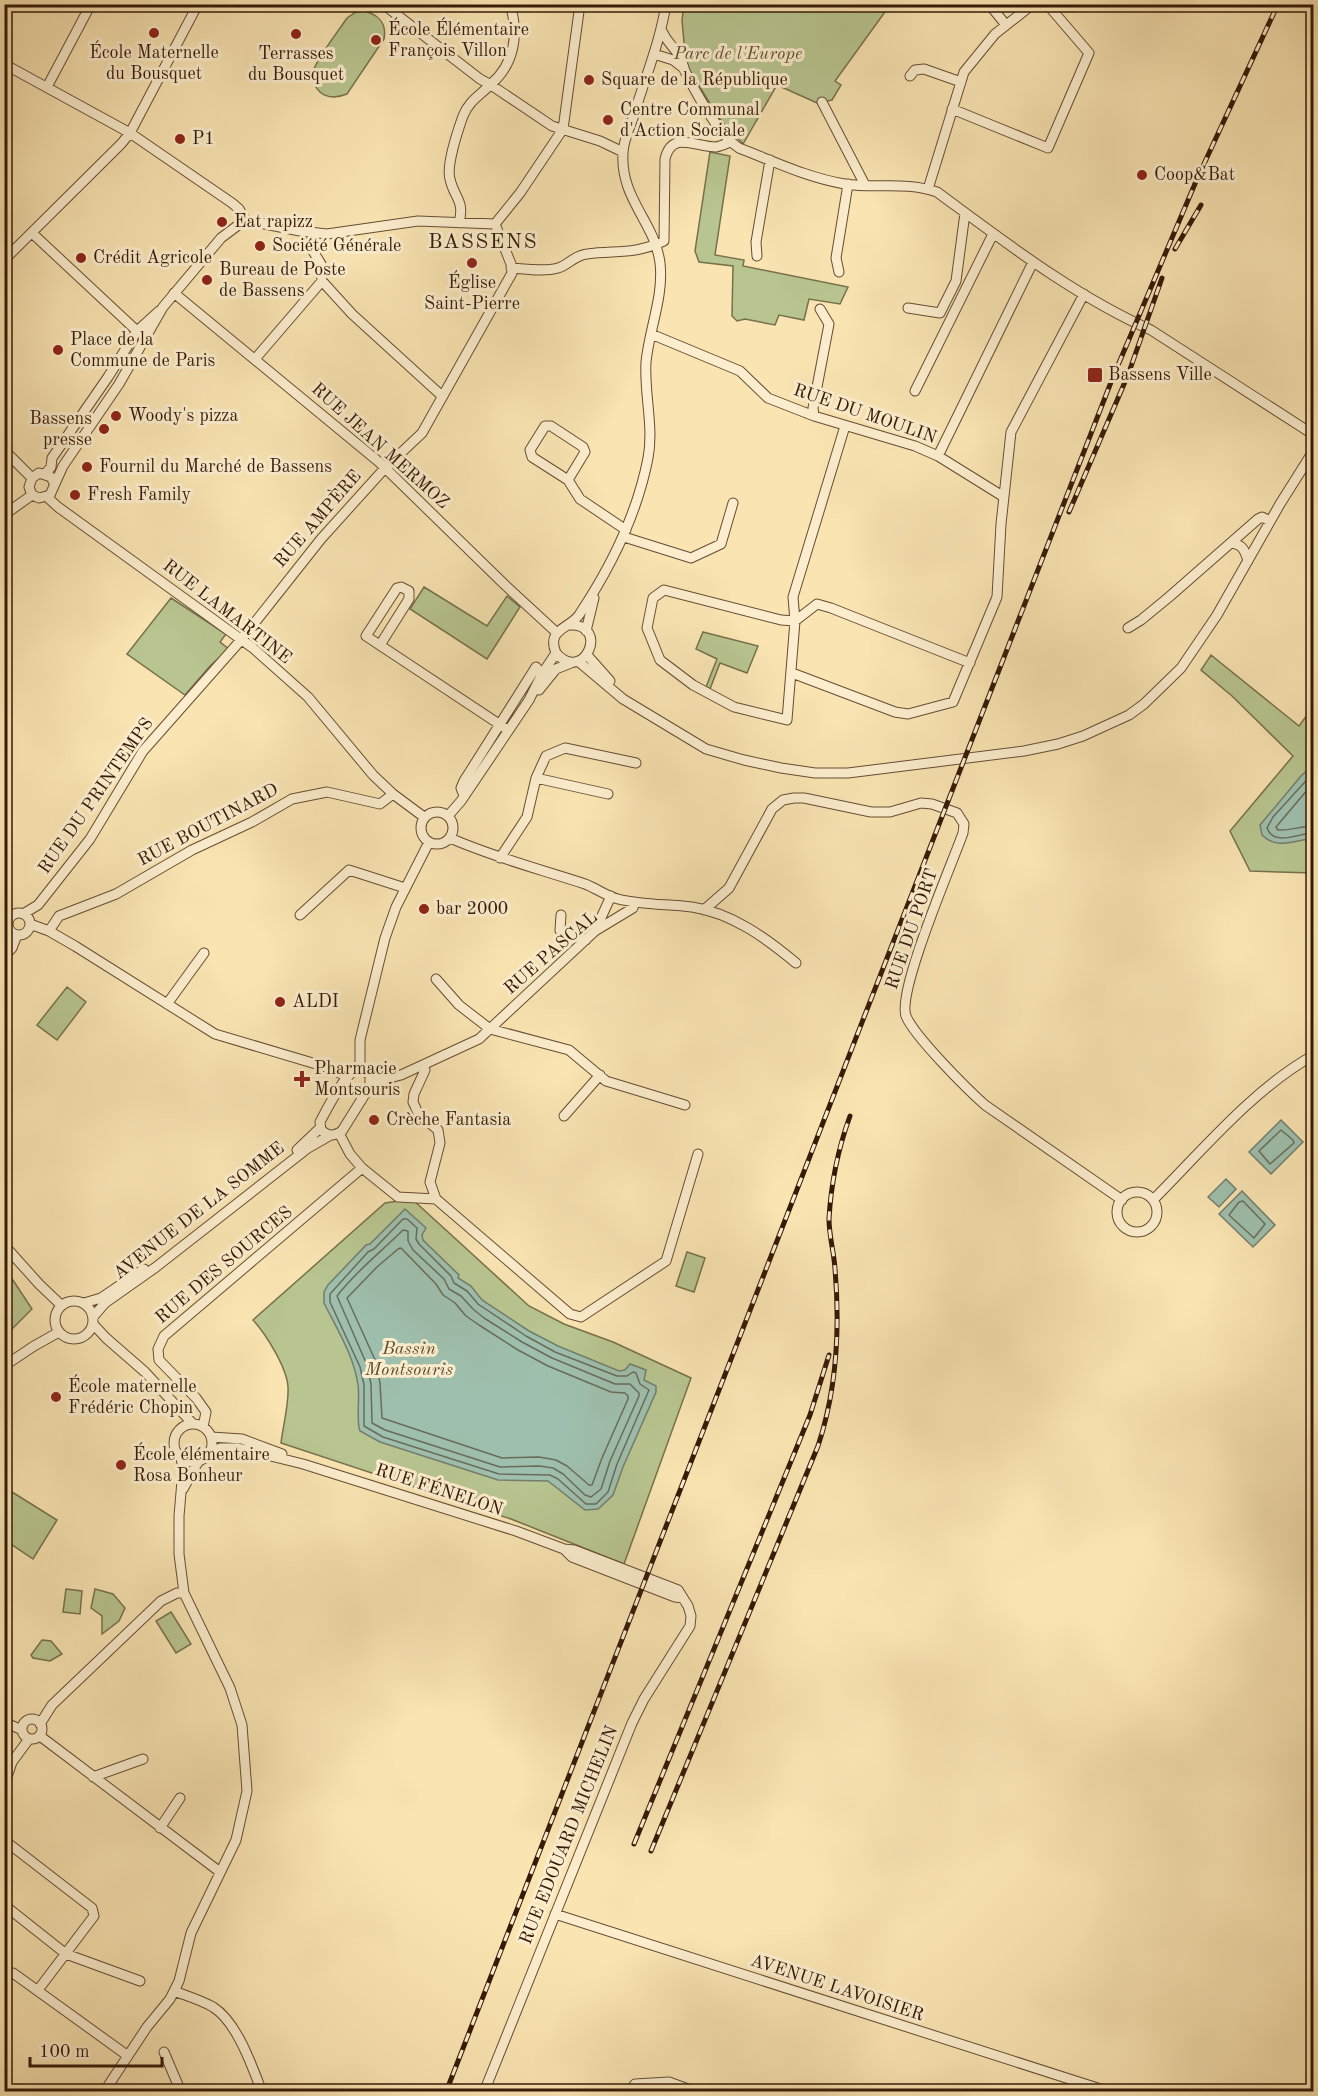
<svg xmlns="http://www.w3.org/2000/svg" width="1318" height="2096" font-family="'Old Standard TT',serif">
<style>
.green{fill:#b8c590;stroke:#77704c;stroke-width:1.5}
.water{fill:#9ebfad;stroke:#747d6b;stroke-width:1.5}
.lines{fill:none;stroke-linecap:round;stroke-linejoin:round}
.shore{stroke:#6a6c5a;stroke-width:1.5}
.minor-casing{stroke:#674c32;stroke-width:11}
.minor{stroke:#fbedcd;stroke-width:9}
.rail-casing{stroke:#361a08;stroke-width:5}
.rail{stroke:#fbedcd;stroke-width:3;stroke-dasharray:9;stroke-linecap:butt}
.poi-dot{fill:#8f2418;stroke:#fbedcd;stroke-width:2}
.labels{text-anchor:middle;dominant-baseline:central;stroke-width:6;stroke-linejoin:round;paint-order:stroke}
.poi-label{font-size:18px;fill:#361a08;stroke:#fbedcd;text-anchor:start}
.park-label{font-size:18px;font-style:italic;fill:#5d4d31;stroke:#fbedcd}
.street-label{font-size:18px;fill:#361a08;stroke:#fbedcd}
.quarter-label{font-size:21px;letter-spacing:1.5px;fill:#361a08;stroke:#fbedcd}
</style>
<rect width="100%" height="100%" fill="#f9e4b2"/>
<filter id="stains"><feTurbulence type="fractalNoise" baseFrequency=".00333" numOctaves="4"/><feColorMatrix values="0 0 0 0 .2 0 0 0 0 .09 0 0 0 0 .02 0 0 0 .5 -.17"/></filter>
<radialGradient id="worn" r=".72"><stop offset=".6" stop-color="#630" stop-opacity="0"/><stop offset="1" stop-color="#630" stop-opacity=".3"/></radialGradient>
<path class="green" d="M684 5H890L835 81 841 85 832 100 817 103 777 85 743 144 719 118 686 65 682 20Z
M363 11C378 14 387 23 384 39L347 94C337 98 328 99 320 92 315 87 312 81 312 75 313 63 340 29 347 18L356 12Z
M710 152 730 156 715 255 744 260 743 266 848 287 840 304 809 299 804 320 779 315 775 325 745 319 737 321 732 316 733 266 699 262 695 251Z
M424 587 487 626 507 596 520 607 487 659 410 609Z
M171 598 226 634 220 642 229 649 210 666 185 695 127 654Z
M703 632 758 646 747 673 720 663 710 689 706 687 717 659 696 649Z
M1211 655 1299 726 1313 707V873L1250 871 1230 831 1293 756 1232 696 1201 670Z
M67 987 86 1002 57 1040 37 1025Z
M412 1199 529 1306 564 1324 613 1342 691 1378 624 1564 511 1519 281 1443C283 1425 289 1405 288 1387 287 1368 266 1334 253 1320L385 1203Z
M687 1252 705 1258 694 1292 676 1286Z
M5 1268 32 1309 5 1336H4Z
M4 1487 57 1520 33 1559 5 1540Z
M66 1589 82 1591 80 1614 63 1612Z
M95 1589 113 1594 125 1608 119 1621 102 1634V1616L91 1608Z
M171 1612 191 1644 176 1653 156 1621Z
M42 1640 51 1641 62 1654 50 1661 33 1658 31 1655Z"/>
<path class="water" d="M1313 765V839C1295 839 1278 851 1262 835L1260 825 1301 776Z
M1281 1120 1303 1142 1271 1174 1249 1152Z
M1226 1179 1236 1189 1219 1207 1208 1197Z
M1242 1191 1275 1225 1253 1247 1219 1214Z
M405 1209 426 1228 422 1235 423 1240 459 1275 458 1278 471 1286 482 1300 529 1331 558 1346 619 1371 625 1370 630 1364 646 1370 644 1380 656 1386V1392L623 1467 613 1495 598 1509 585 1510 548 1481 498 1480 380 1442 360 1431C356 1423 360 1397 358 1385 354 1356 337 1329 324 1303V1292L328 1285 366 1245 370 1244Z"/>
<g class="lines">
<path class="shore" d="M1314 772 1273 817 1267 828C1274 847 1299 833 1314 833
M1314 782 1276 827 1278 830C1290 831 1301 826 1314 826
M1281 1130 1293 1140 1294 1143 1270 1164 1259 1151Z
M1243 1201 1265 1224 1254 1238 1229 1215 1239 1202Z
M403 1219H407L417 1228 416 1239 419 1244 451 1276 454 1283 467 1291 478 1304 526 1336 555 1352 617 1376H627L633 1372 636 1373 640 1384 649 1390 617 1464 608 1492 596 1504H586L558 1479 550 1475 499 1474 383 1437 364 1426V1385L360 1367 330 1302V1294L368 1252 374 1249Z
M403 1230 408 1231V1241L413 1250 444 1279 449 1289 461 1296 473 1309 484 1318 522 1342 552 1358 615 1384H630L639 1393V1396L610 1461 601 1489 591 1497 585 1495 563 1474 553 1468 539 1466 500 1467 385 1430 372 1423 371 1384 367 1365 337 1296C356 1271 381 1252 403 1230Z
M401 1248 436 1284 443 1295 455 1303 466 1316 479 1325 518 1350 548 1366 611 1392 625 1393 628 1396V1399L602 1458 592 1485H589L567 1466 556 1460 539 1457 502 1458 382 1418 380 1383 376 1362 347 1298 377 1267 398 1249Z"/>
<defs>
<path id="minor" d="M383 4 480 79 491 85 552 126 600 141 623 152
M989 4 1006 25
M662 31C667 42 672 45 678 54 682 58 683 66 685 71 696 93 719 135 739 148 773 161 808 178 845 184 877 189 904 181 937 192 1005 242 1073 295 1151 330L1314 435
M654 54 673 60 682 67
M4 64 130 133 232 203 239 209 245 220
M910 76 915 70 924 69 961 82
M47 87 91 4
M822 102 865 185
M952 109 1048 148 1089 53 1047 4
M928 189 964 72 995 34 1033 4
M245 220 300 231 327 234 418 221 495 224 520 193 563 129 580 4
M459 223C465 200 454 198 450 179 446 166 458 130 463 116 469 101 479 96 490 85 515 64 519 34 510 4
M32 233 137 331
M308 243 321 264 322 281 352 314 442 396
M757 256 756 242 770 160
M4 260 121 144 130 133 198 4
M511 268C526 269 544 272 558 268 568 265 575 255 587 254 617 250 633 255 664 241L665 159C672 130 695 147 716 147 721 146 725 144 730 142
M839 272 836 258 848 184
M174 293 379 462 505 585 557 633
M908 308 940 313 956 281 965 213
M651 334 740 371 768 398 814 416 915 446 938 456 1004 497
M255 359 322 281
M915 391 993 234
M814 416 813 408 829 324 820 309
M845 426 793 597 795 621 787 720 734 707 693 685 660 660 647 628 653 598 664 590 781 620 795 621 817 604 831 608 970 663
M4 450 32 478
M938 456 1033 262
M45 474 51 467 52 458 108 377 137 331 159 311
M568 480 532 457 530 450 545 426H551L583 447 585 452 568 480 580 499 626 530
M54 483 51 477 39 473 32 478 29 487 32 495 39 498 50 495 63 466 119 384 163 307 221 238 245 220
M47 497 58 507 253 648 308 697 373 775 393 794 424 817
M4 515 32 495
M624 537 691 558 721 544 733 503
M1231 543C1242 544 1245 550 1248 561
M1128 628 1141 620 1169 597 1258 519 1262 517 1270 521
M586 631 594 598
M380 645 409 599V591L401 587 397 588 366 636 508 730
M556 653C584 685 611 623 569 625
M587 655 610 681
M578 661 623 699 706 749 744 760 781 768 815 773H848L1024 751 1058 744 1083 736 1129 715 1144 704 1181 668 1217 615 1280 504 1314 450
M792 673 895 712 908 714 953 702 997 597 1001 524 1011 432 1084 294
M539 690 556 669 571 663
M536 778 608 794
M464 796 461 788 464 781 536 667 542 674
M421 828a16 16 0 1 1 32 0a16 16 0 1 1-32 0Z
M448 816 461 801 529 700 542 674 556 653C546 629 569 629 579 615 611 567 637 515 648 458 654 427 644 394 646 362 649 330 664 296 660 263 655 222 620 199 623 153 623 142 629 129 633 118 644 80 660 43 666 4
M450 838C493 857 539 869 585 884 596 888 606 896 618 899 642 905 667 904 692 907 732 913 766 938 796 963
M500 858 527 817 536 778 546 756 565 748 636 763
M704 910 729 888 772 809 783 800 794 798H804L871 812H890L921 803 932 804 957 813 964 824 963 833C952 864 897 991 906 1016 914 1036 967 1089 985 1105L1122 1200
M8 924a11 11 0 1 1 22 0a11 11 0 1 1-22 0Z
M23 914 38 905 90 839 143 751 241 640 321 539 385 468 422 433 512 273 511 264 495 224
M300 915 349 870 405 888
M561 915 560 930 586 940
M30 924 49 931 75 946 215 1034 316 1064 332 1069 347 1077
M49 931 59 916 116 894 192 850 252 822 292 799 327 792 380 804 393 794
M595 931 611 896
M4 956 12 948 17 935
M436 979 459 1005 490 1029 569 1050 606 1081 685 1105
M167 1004 204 953
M423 1065 425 1070 414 1094 413 1102 418 1113 438 1130 440 1143 430 1182 436 1199 570 1314 581 1317 666 1261 698 1154
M360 1068V1040L385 938 396 907 429 842
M360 1068 370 1075V1086L342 1131C334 1136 329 1137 321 1130L320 1122C327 1109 346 1070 360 1068Z
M370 1080H382L401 1075 479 1039 595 931 633 908 634 903
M564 1116 600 1075
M339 1133 350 1154 362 1168 398 1197 436 1199
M297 1150 320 1128
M1117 1212a20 20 0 1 1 40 0a20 20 0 1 1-40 0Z
M1153 1200C1201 1152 1254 1088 1314 1055
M4 1245 39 1284 61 1305
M55 1320a19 19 0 1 1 38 0a19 19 0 1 1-38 0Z
M84 1303 101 1298 144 1269
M93 1317 105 1303 156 1267 308 1148 329 1136
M93 1324 106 1338 145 1372 193 1424
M4 1366 34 1346 59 1332
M174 1443a19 19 0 1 1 38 0a19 19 0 1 1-38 0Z
M203 1427 206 1412 196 1398 159 1360 158 1349 164 1336 362 1168
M211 1437 242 1439 282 1454
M209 1453 220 1448H238L303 1464 516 1531 564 1549 574 1550 678 1590 688 1606 691 1616 690 1626 644 1699 632 1723 484 2092
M183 1489 198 1462
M564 1549 572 1557 675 1597 683 1598
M22 1729a10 10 0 1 1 20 0a10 10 0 1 1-20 0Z
M4 1722 22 1730
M40 1724 52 1705 161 1601 177 1593H184
M40 1736 220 1872
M93 1777 143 1759
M4 1786 12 1762 29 1739
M160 1828 180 1798
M4 1840 92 1908 94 1916 38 1990
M8 1908 66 1954 140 1981
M555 1914 1110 2092
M13 1973 128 2056
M174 1991C187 1996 201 2000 213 2007 237 2022 252 2066 262 2092
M164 2052 181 2092
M104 2092 147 2027 170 1999 179 1981 191 1933 236 1840 247 1791 242 1725 230 1688 184 1593 179 1554V1516L183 1469 181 1458
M630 2092 635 2084 669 2082 696 2092"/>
</defs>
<use href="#minor" class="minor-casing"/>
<use href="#minor" class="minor"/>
<defs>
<path id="rail" d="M1175 249 1201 205
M1069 512 1128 375 1162 278
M634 1844 810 1415 829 1355
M651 1851 818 1446C837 1389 840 1328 835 1269 834 1252 829 1236 829 1219 831 1183 838 1149 850 1116
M446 2092 1113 377 1197 179 1278 4"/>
</defs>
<use href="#rail" class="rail-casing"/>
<use href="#rail" class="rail"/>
</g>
<g class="poi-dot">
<circle cx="154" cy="33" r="6"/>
<circle cx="296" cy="34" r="6"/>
<circle cx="376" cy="40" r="6"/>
<circle cx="589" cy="80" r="6"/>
<circle cx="608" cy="120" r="6"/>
<circle cx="180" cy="139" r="6"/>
<circle cx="1142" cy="175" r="6"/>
<circle cx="222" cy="222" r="6"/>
<circle cx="260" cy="246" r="6"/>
<circle cx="81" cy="258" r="6"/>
<circle cx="472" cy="263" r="6"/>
<circle cx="207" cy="280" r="6"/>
<circle cx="58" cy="350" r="6"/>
<rect x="1087" y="367" width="16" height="16" rx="3"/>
<circle cx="116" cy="416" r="6"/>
<circle cx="104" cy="429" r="6"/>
<circle cx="87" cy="467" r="6"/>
<circle cx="75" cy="495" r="6"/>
<circle cx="424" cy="909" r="6"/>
<circle cx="280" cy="1002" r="6"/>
<path d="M299 1070h6v6h6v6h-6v6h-6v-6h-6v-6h6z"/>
<circle cx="374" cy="1120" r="6"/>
<circle cx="56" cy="1397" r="6"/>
<circle cx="121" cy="1465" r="6"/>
</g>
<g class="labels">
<g class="poi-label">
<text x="388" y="30">École Élémentaire<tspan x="388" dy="21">François Villon</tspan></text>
<text x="154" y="53" text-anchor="middle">École Maternelle<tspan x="154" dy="21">du Bousquet</tspan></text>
<text x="296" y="54" text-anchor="middle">Terrasses<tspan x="296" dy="21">du Bousquet</tspan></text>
<text x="601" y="80">Square de la République</text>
<text x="620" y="110">Centre Communal<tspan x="620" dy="21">d'Action Sociale</tspan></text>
<text x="192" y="139">P1</text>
<text x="1154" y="175">Coop&amp;Bat</text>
<text x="234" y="222">Eat rapizz</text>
<text x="272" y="246">Société Générale</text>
<text x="93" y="258">Crédit Agricole</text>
<text x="219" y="270">Bureau de Poste<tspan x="219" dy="21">de Bassens</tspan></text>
<text x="472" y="283" text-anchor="middle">Église<tspan x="472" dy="21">Saint-Pierre</tspan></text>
<text x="70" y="340">Place de la<tspan x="70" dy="21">Commune de Paris</tspan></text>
<text x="1108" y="375">Bassens Ville</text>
<text x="128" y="416">Woody's pizza</text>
<text x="92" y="419" text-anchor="end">Bassens<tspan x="92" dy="21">presse</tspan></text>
<text x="99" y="467">Fournil du Marché de Bassens</text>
<text x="87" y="495">Fresh Family</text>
<text x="436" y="909">bar 2000</text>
<text x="292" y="1002">ALDI</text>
<text x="314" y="1069">Pharmacie<tspan x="314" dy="21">Montsouris</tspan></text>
<text x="386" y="1120">Crèche Fantasia</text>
<text x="68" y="1387">École maternelle<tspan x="68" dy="21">Frédéric Chopin</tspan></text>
<text x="133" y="1455">École élémentaire<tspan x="133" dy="21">Rosa Bonheur</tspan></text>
</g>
<g class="park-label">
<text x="738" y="54">Parc de l'Europe</text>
<text x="409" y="1349">Bassin<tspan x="409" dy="21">Montsouris</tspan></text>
</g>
<g class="street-label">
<text transform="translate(865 414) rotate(19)">RUE DU MOULIN</text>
<text transform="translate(380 446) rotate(42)">RUE JEAN MERMOZ</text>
<text transform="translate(318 519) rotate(-49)">RUE AMPÈRE</text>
<text transform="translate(227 612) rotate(38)">RUE LAMARTINE</text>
<text transform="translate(96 796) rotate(-55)">RUE DU PRINTEMPS</text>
<text transform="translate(208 825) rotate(-28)">RUE BOUTINARD</text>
<text transform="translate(912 929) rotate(-71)">RUE DU PORT</text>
<text transform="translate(551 953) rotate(-41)">RUE PASCAL</text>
<text transform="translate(199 1211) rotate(-38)">AVENUE DE LA SOMME</text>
<text transform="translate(224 1265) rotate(-40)">RUE DES SOURCES</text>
<text transform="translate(439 1490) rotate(18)">RUE FÉNELON</text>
<text transform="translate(569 1835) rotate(-68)">RUE EDOUARD MICHELIN</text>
<text transform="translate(837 1988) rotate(18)">AVENUE LAVOISIER</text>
</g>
<g class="quarter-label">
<text x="483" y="242">BASSENS</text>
</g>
</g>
<rect width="1318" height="2096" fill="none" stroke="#f9e4b2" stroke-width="24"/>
<rect x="6" y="6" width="1306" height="2084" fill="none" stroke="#361a08" stroke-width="3"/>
<rect x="12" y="12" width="1294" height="2072" fill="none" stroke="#361a08" stroke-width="1.5"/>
<path d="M30 2057v9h132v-9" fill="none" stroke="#361a08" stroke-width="3"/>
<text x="39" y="2057" font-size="18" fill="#361a08" stroke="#fbedcd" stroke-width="4.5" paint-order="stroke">100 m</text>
<rect width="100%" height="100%" filter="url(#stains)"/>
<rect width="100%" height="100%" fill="url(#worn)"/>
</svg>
